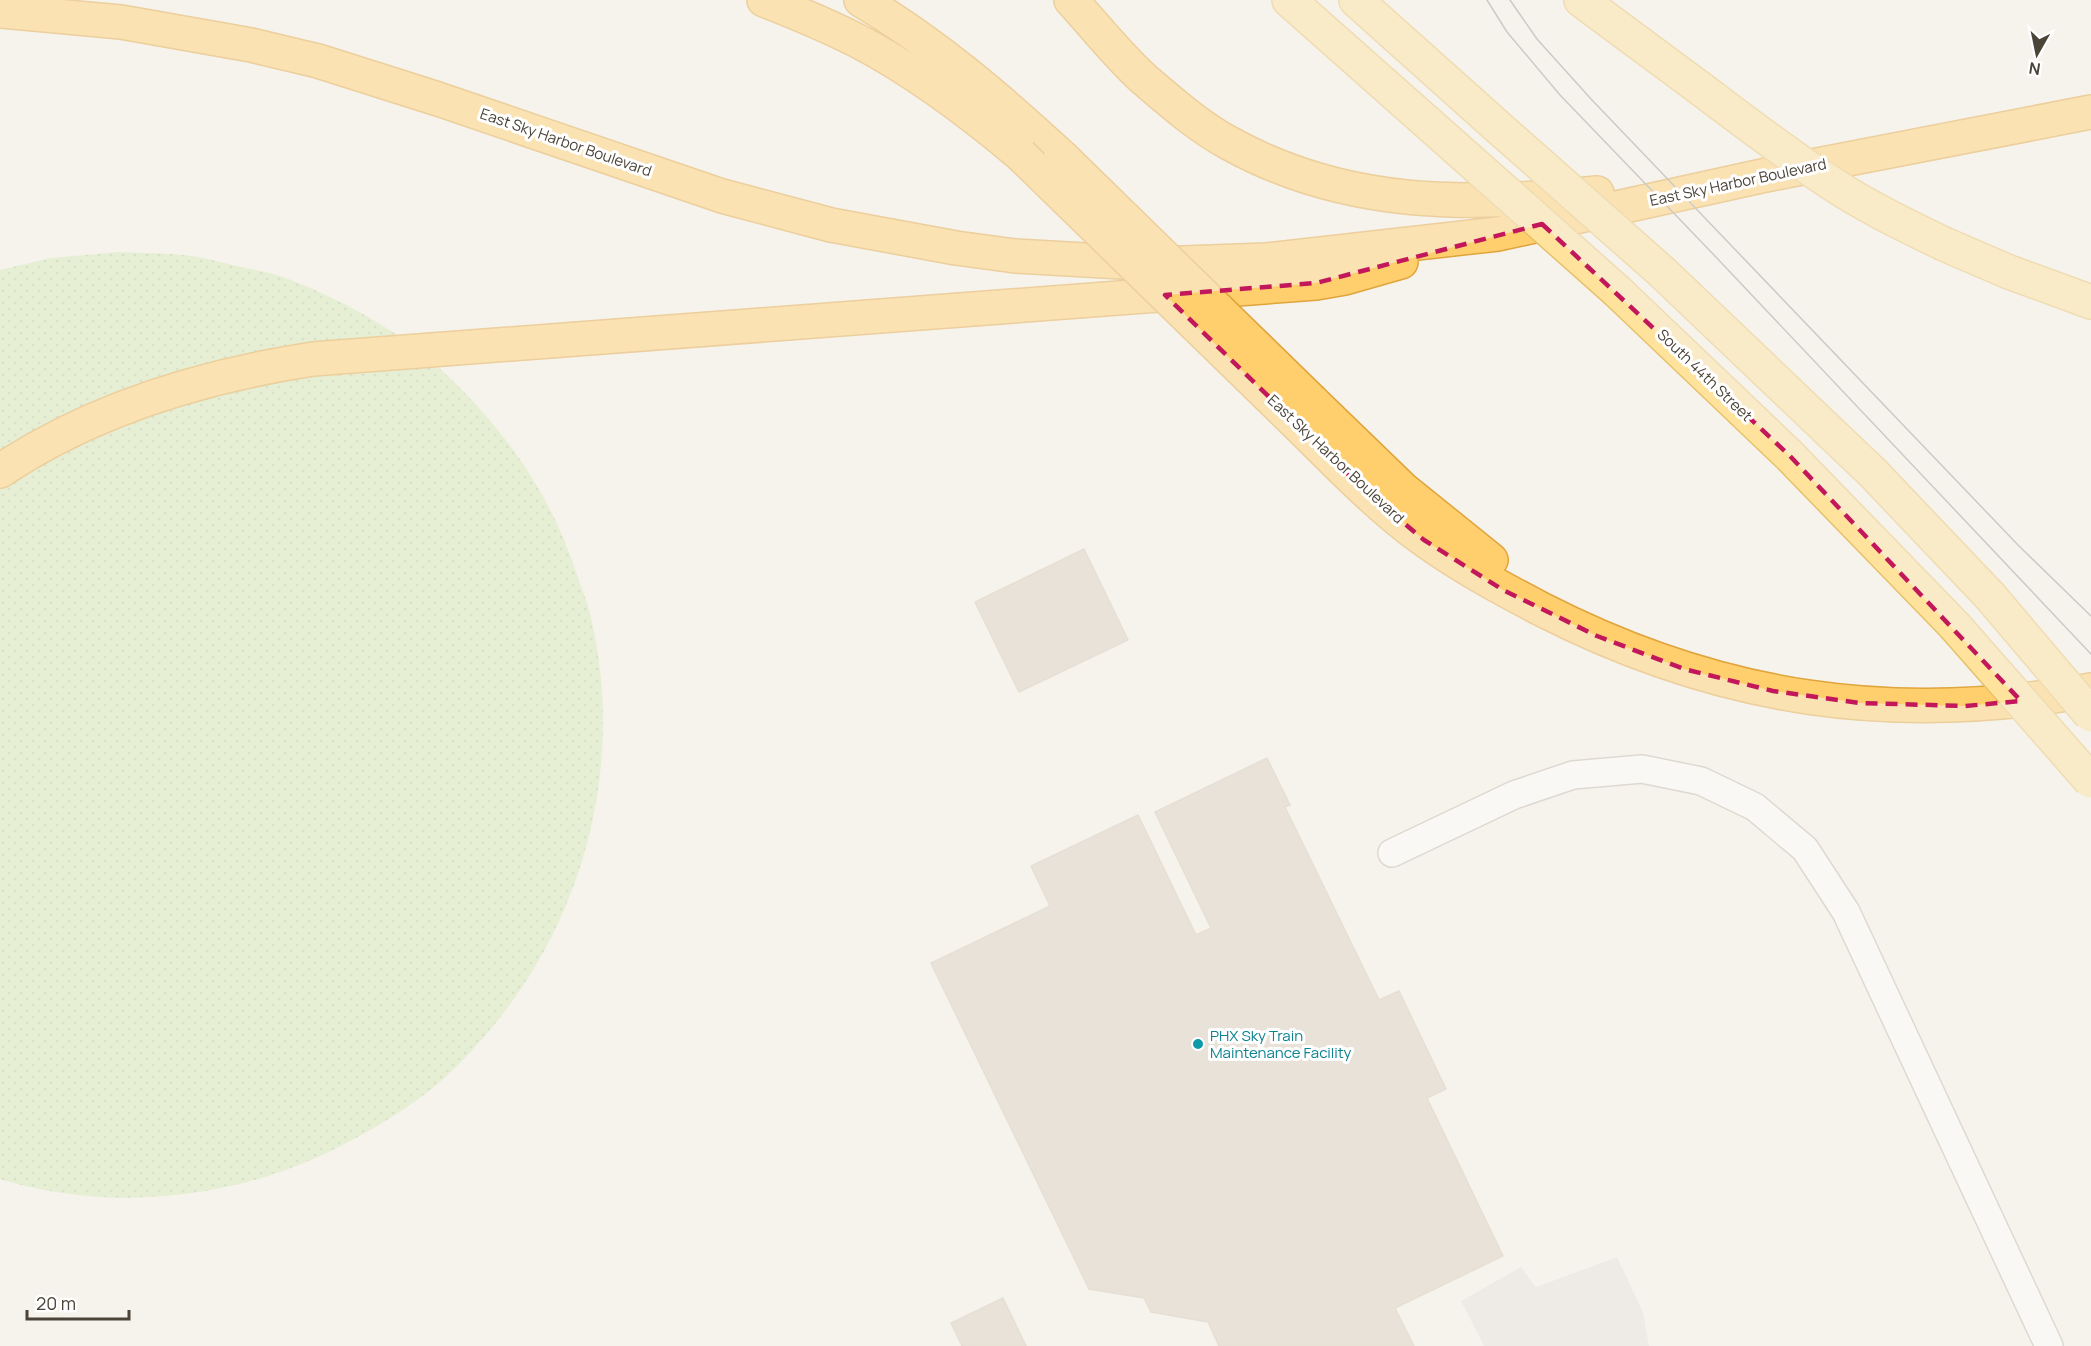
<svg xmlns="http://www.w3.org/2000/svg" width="2091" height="1346" font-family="Manrope,sans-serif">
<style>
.grass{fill:url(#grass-dots)}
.parking{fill:#e5e3e0}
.building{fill:#d8cfc1;stroke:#d3c7b4;stroke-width:1.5}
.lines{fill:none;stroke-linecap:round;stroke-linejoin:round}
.minor-casing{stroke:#c2bbae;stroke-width:30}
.primary-casing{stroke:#e6c16a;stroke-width:36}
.motorway-casing{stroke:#e0a43c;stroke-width:36}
.minor{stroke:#fff;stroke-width:27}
.primary{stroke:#ffe39c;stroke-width:33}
.motorway{stroke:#ffcf6e;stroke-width:33}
.tram{stroke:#9a9a9a;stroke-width:1.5}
.primary-bridge-casing{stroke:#e6c16a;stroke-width:36;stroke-linecap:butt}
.motorway-bridge-casing{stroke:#e0a43c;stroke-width:36;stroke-linecap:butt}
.primary-bridge{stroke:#ffe39c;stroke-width:33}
.motorway-bridge{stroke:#ffcf6e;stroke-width:33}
.marked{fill:none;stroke:#c2185b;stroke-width:4.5;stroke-dasharray:12 8;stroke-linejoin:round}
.culture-dot{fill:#0f9aa8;stroke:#fff;stroke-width:2}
.labels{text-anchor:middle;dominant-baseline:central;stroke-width:6;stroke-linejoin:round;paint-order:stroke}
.street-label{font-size:15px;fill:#4b4439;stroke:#fff}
.culture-label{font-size:15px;fill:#0d838f;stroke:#fff;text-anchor:start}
</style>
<defs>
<pattern id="grass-dots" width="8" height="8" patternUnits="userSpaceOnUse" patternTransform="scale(1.5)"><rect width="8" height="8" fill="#d2eab5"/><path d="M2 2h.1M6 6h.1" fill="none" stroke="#b6ca9c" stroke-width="1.8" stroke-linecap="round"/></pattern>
</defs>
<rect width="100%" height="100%" fill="#f6f3ec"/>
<path class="grass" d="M119 252C143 253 168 253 192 256 206 258 219 262 232 265 248 269 265 271 280 276 325 292 371 316 410 344 430 358 448 376 465 393 516 446 553 502 576 572 581 587 588 603 591 618 625 764 585 918 489 1031 468 1056 445 1080 418 1099 387 1122 354 1140 320 1156 222 1201 103 1211 0 1179V270L51 258Z"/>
<path class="parking" d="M1617 1257 1643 1312 1649 1346H1484L1461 1301 1521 1267 1536 1287Z"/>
<path class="building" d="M1084 549 1128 640 1019 692 975 602Z
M1267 758 1290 805 1285 807 1379 1000 1399 991 1446 1089 1427 1098 1503 1256 1395 1308 1414 1346H1219L1208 1322 1151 1312 1144 1298 1089 1289 931 963 1050 906 1031 866 1138 815 1196 935 1211 928 1155 812Z
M1003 1298 1026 1346H962L951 1323Z"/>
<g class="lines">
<defs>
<path id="minor" d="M1392 853 1514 795 1573 775 1642 769 1701 781 1755 807 1805 849 1846 912 2049 1346"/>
<path id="primary" d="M1289 0 1456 148
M1356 0 1499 128
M1581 0 1697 86
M1944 244 2009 272 2091 302
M1662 272 1873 473 1990 596
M1617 291 1789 455 1954 625"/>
<path id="motorway" d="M764 0C795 12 826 25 856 40 916 71 970 112 1021 155
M861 0C934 43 998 98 1061 156
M1071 0C1095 26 1119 57 1145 80 1171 102 1199 127 1229 143 1346 208 1468 206 1597 193
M0 11 121 22 251 45 318 61 438 99 722 196 831 225 956 248 1015 256 1156 264 1266 260 1498 234 1766 175 2091 112
M1312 401 1403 489 1491 560
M1293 420C1335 461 1376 505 1423 539 1460 566 1501 588 1541 609 1719 700 1893 726 2091 690
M0 471C94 408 203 376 313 359L1316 283 1345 278 1401 262"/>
</defs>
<use href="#minor" class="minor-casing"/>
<use href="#primary" class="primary-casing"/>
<use href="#motorway" class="motorway-casing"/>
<use href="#minor" class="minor"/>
<use href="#primary" class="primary"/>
<use href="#motorway" class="motorway"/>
<path class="tram" d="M1487 0 1507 32 1560 95 1714 255 2091 654
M1510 0 1537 39 1591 99 2019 546 2091 616"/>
<defs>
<path id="primary-bridge" d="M1697 86C1741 119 1785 153 1831 183 1867 207 1905 225 1944 244
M1499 128 1662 272
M1456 148 1617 291
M1990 596 2091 715
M1954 625 2091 781"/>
<path id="motorway-bridge" d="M1021 155 1293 420
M1061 156 1312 401"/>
</defs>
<use href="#primary-bridge" class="primary-bridge-casing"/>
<use href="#motorway-bridge" class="motorway-bridge-casing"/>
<use href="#primary-bridge" class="primary-bridge"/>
<use href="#motorway-bridge" class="motorway-bridge"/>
</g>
<path d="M0 0H2091V1346H0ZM1542 224 1789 455 2021 701 1965 706 1860 703 1773 691 1684 669 1597 636 1503 590 1424 540 1359 485 1165 295 1316 283Z" fill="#f6f3ec" fill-opacity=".55" fill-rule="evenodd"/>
<path class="marked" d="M1542 224 1789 455 2021 701 1965 706 1860 703 1773 691 1684 669 1597 636 1503 590 1424 540 1359 485 1165 295 1316 283Z"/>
<circle class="culture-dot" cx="1198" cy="1044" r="6"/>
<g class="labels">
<g class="street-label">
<text transform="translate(566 142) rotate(19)">East Sky Harbor Boulevard</text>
<text transform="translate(1738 182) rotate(-12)">East Sky Harbor Boulevard</text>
<text transform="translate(1705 375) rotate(44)">South 44th Street</text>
<text transform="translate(1336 459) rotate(43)">East Sky Harbor Boulevard</text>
</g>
<g class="culture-label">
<text x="1210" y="1035">PHX Sky Train<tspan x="1210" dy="17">Maintenance Facility</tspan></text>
</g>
</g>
<g transform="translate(2037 54) rotate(189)" stroke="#ffffff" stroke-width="4.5" paint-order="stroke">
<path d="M0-4.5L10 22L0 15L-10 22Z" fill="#4b4439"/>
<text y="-9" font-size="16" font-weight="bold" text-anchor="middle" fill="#4b4439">N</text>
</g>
<path d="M27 1310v9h102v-9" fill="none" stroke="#4b4439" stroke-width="3"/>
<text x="36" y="1310" font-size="18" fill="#4b4439" stroke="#ffffff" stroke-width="4.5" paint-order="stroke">20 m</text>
</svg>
